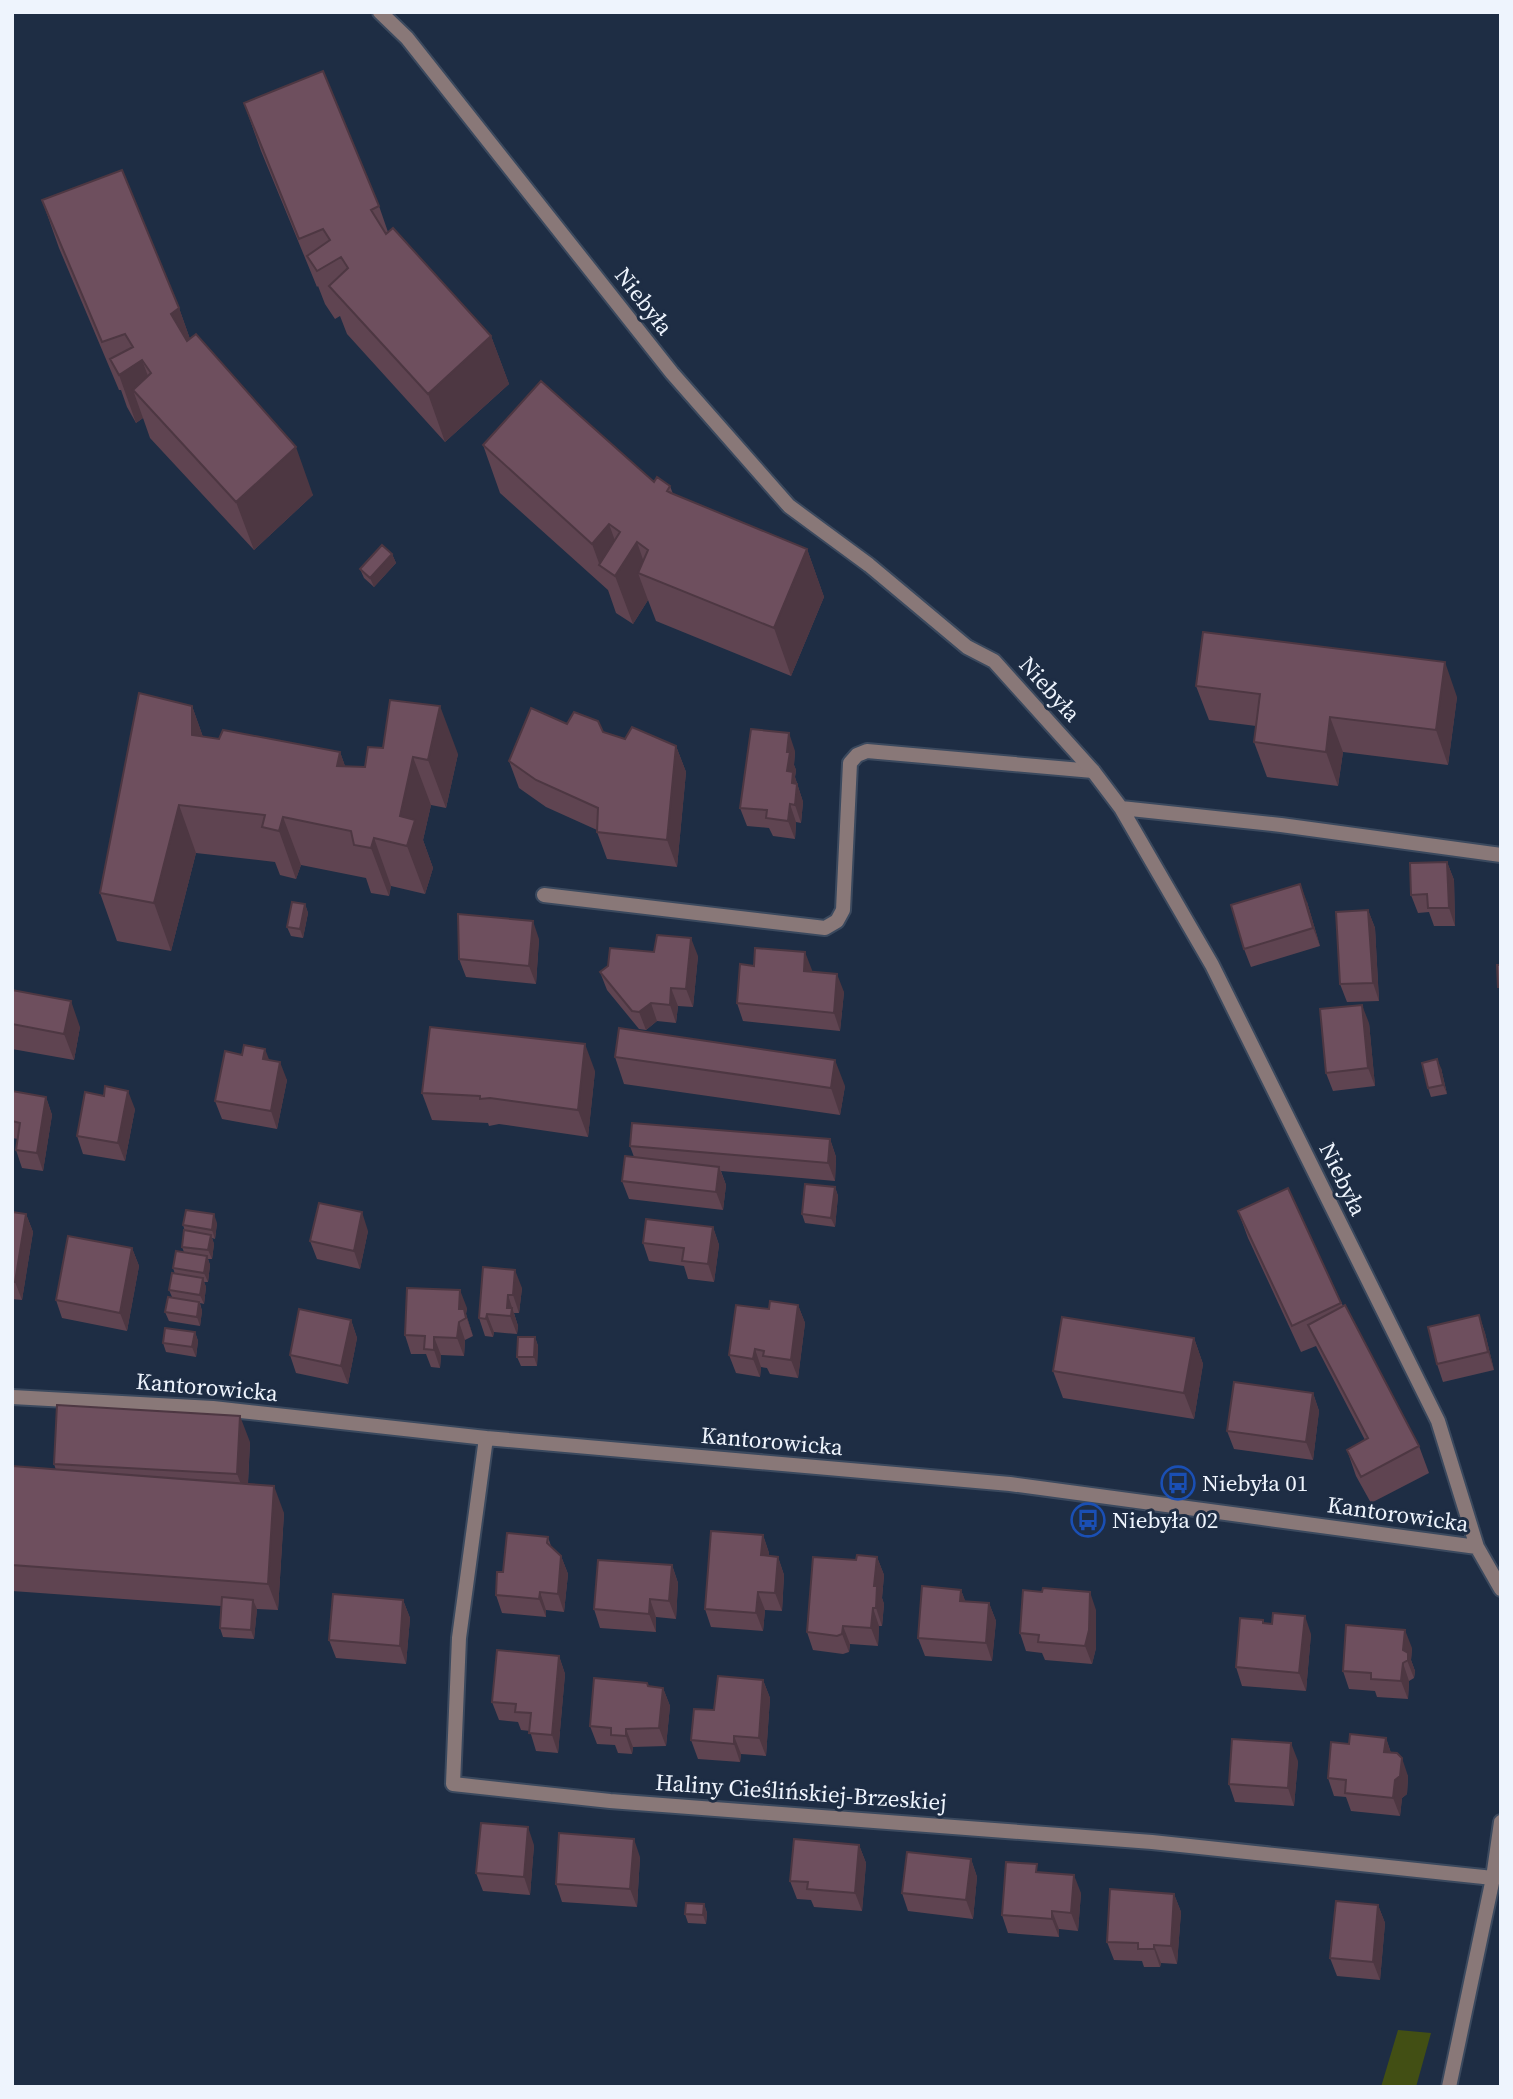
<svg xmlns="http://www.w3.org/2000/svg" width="1513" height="2099" font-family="'Source Serif 4',serif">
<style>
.green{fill:#424f14}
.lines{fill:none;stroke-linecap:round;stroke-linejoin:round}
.service-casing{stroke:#3b495e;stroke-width:18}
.minor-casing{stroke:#3b495e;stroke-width:18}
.service{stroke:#897878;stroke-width:14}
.minor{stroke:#897878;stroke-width:14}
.wall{fill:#5f4451}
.shaded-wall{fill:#4d3742}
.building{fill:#6e4f5e;stroke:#4d3742;stroke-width:2}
.labels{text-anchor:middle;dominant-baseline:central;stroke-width:6;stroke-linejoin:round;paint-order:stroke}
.street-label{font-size:23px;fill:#eef4fd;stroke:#1e2d44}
.poi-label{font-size:23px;fill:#eef4fd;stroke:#1e2d44;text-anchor:start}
</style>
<rect width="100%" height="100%" fill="#1e2d44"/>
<path class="green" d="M1398 2030 1431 2033 1416 2087H1381Z"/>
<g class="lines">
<defs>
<path id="service" d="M544 895 825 928 837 921 843 910 850 763 857 755 867 751 1093 771"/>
<path id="minor" d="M380 12 407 38 672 373 789 506 869 565 967 647 994 661 1093 771 1121 808 1212 965 1438 1421 1477 1547 1501 1589
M1121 808 1281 825 1501 855
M12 1397 213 1408 486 1438 1010 1484 1477 1547
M486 1438 459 1638 453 1784 610 1801 1152 1842 1493 1878
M1449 2087 1493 1878 1501 1822"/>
</defs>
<use href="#service" class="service-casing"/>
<use href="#minor" class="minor-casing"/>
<use href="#service" class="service"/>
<use href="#minor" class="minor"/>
</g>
<path class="wall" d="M244 103 379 206 388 232 491 336 509 384 445 442 347 334 340 316 335 319 325 304 318 286 317 287 261 151Z
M42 200 179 308 190 339 313 495 254 550 150 438 143 418 136 423 127 407 121 390H119L59 248Z
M483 445 670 486 673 494 807 549 824 597 791 676 656 621 648 600 633 624 616 613 608 590 500 493Z
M392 554 396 563 374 587 364 578 360 569Z
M1196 686 1457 697 1448 765 1343 752 1338 786 1267 777 1254 742 1256 726 1209 720Z
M192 706 203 737 340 752 345 766 365 767 368 747 458 754 446 808 431 805 423 840 433 868 425 894 391 886 389 896 371 893 366 878 301 865 296 879 280 875 275 862 196 853 171 951 117 941 100 893Z
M567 724 603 732 625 739 676 746 686 772 677 867 607 859 597 832V830L546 807 519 788 509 761Z
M795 751 794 765 796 770 795 777 803 802 801 823 796 822 795 839 773 836 769 828 747 826 740 808Z
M1447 862 1454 880 1455 926H1434L1429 912 1418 913 1411 895Z
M1307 902 1320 946 1251 967 1244 949Z
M305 904 308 913 303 938 291 936 287 927Z
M1368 910 1375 928 1379 1001 1347 1002 1340 984Z
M539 939 536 984 466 977 459 959Z
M698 956 693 1007 678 1006 676 1023 657 1021 646 1030 639 1029 607 990 600 972Z
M812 970V972L844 992 840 1031 743 1021 737 1003Z
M12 990 80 1027 74 1060 12 1049Z
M1369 1023 1375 1086 1333 1091 1326 1073Z
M615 1057 845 1086 840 1115 624 1084Z
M269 1060 287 1080 277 1129 222 1119 215 1101Z
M1441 1068 1447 1094 1431 1097 1428 1088Z
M595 1071 588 1137 499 1124 489 1126 488 1123 432 1120 422 1093Z
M12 1091 46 1097 52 1115 43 1171 22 1168 16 1150 18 1139 12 1138Z
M104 1096 135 1109 125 1161 83 1154 77 1136Z
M830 1139 836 1157 835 1181 721 1171 726 1185 723 1210 629 1199 622 1181 634 1157 630 1146Z
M835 1187 838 1196 835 1227 805 1223 802 1214Z
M1288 1188 1343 1306 1419 1446 1429 1473 1371 1503 1356 1476 1347 1450 1365 1440 1316 1346 1301 1352 1248 1238 1238 1211Z
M12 1212 26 1214 33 1232 22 1300 12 1299Z
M217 1223 215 1239 212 1238 214 1244 212 1259H208L210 1265 208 1282H204L206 1287 204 1304 200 1303 202 1311 200 1326 169 1321 165 1312 172 1297 169 1290 175 1274 173 1268 184 1252 182 1247 185 1231 183 1225Z
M713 1227 719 1245 714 1282 688 1279 684 1266 649 1261 643 1243Z
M368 1231 360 1269 317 1259 310 1241Z
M132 1248 139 1266 127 1331 62 1318 56 1300Z
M483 1267 522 1288 519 1313H514L518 1326 517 1334 494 1332 493 1337 485 1336 479 1318Z
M798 1305 805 1323 798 1378 770 1374 767 1368 761 1367 760 1377 736 1373 729 1355 769 1309Z
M467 1308 466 1314 473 1336 465 1340 464 1356 441 1355 440 1368 431 1367 426 1354H411L405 1335Z
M1479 1315 1485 1333 1494 1370 1443 1382 1437 1364Z
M351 1320 357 1338 348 1384 296 1373 290 1355Z
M195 1332 198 1341 196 1357 166 1352 163 1343Z
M535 1337 538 1346 537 1366H521L517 1357Z
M1194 1338 1203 1364 1194 1419 1063 1398 1053 1371Z
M1313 1393 1319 1411 1313 1460 1234 1449 1227 1431Z
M250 1442 248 1484 284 1513 278 1610 257 1609 254 1639 223 1637 220 1628 221 1606 12 1591V1466L56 1470 54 1464Z
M763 1535 769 1553V1556L778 1557 784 1575 782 1611 765 1610 763 1631 711 1627 705 1609Z
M548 1537 551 1546 561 1556 568 1574 564 1612 546 1610V1617L502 1613 496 1595 503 1572Z
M877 1557 884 1575 882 1598 884 1604 882 1626H879L878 1646 850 1644 849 1652 843 1654 813 1650 807 1632 856 1560Z
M672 1565 678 1583 676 1619 656 1617V1632L600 1628 594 1609Z
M961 1590 965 1601 989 1603 996 1621 992 1661 925 1656 918 1638Z
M1042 1592 1096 1610V1648L1092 1664 1045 1660 1042 1653 1026 1651 1020 1633Z
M403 1600 410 1618 406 1664 336 1658 329 1640Z
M1263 1620 1264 1623 1311 1634 1306 1691 1242 1686 1236 1667Z
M1412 1648 1411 1660 1415 1671 1414 1678 1409 1681 1408 1699 1377 1697 1375 1691 1349 1689 1343 1671Z
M559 1656 565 1674 558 1753 536 1751 530 1731 521 1730 518 1722 499 1720 492 1702Z
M763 1680 770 1698 766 1756 741 1754 740 1762 698 1759 691 1740 714 1710Z
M649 1687 663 1688 670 1706 666 1746 633 1747 632 1754 618 1753 615 1745 597 1744 590 1726Z
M1386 1738 1391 1753 1408 1776 1407 1794 1402 1798 1400 1816 1351 1811 1346 1797 1334 1796 1328 1778 1349 1744Z
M1298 1761 1294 1806 1235 1802 1229 1784Z
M534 1845 530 1895 483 1891 476 1873Z
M859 1845 866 1863 862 1911 814 1907 811 1900 797 1899 790 1881Z
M640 1857 637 1907 562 1902 556 1884Z
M971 1859 977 1877 973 1919 908 1911 902 1893Z
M1040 1873 1081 1893 1078 1931 1059 1929V1937L1008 1933 1002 1915Z
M1174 1894 1181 1912 1177 1964 1161 1963 1160 1967H1144L1142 1961 1114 1960 1107 1942Z
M704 1904 707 1913 706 1924 688 1923 685 1914Z
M1378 1905 1385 1923 1380 1980 1337 1976 1330 1958Z"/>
<path class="shaded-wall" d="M179 308 196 356 171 314Z
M491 336 509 384 445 442 428 394Z
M142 360 160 408 133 390 143 418 136 423 119 375Z
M296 447 313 495 254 550 236 502Z
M609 524 623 563 637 542 649 577 638 573 648 600 633 624 615 576 600 566 592 544Z
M807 549 824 597 791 676 774 628Z
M392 554 396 563 374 587 370 578Z
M1445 662 1457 697 1448 765 1436 730Z
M192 706 209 754 192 735Z
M440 706 458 754 446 808 428 760Z
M1330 717 1343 752 1338 786 1326 752Z
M789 733 795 751 794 765 796 770 795 777 803 802 801 823 795 805 787 771V752Z
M676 746 686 772 677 867 667 840Z
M340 752 357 800 337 766Z
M413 757 431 805 423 840 433 868 425 894 407 846 400 816Z
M790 804 796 822 795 839 788 821Z
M179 805 196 853 171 951 154 903Z
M283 817 301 865 296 879 279 831Z
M374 838 391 886 389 896 371 848Z
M1447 862 1454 880 1455 926 1449 908Z
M1300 884 1307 902 1320 946 1313 928Z
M305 904 308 913 303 938 300 929Z
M1368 910 1375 928 1379 1001 1373 983Z
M533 921 539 939 536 984 529 966Z
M691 938 698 956 693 1007 686 989Z
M805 952 812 970 811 989 804 971Z
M837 974 844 992 840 1031 834 1013Z
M671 988 678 1006 676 1023 670 1005Z
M71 1001 80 1027 74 1060 64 1034Z
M651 1003 657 1021 646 1030 639 1012Z
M1362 1005 1369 1023 1375 1086 1368 1068Z
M585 1044 595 1071 588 1137 578 1110Z
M265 1049 272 1067 263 1059Z
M1437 1059 1441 1068 1447 1094 1443 1085Z
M835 1060 845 1086 840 1115 831 1088Z
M280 1062 287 1080 277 1129 271 1111Z
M128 1091 135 1109 125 1161 118 1143Z
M46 1097 52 1115 43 1171 37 1153Z
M830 1139 836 1157 835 1181 828 1163Z
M719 1167 726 1185 723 1210 716 1192Z
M835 1187 838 1196 835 1227 831 1218Z
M362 1212 368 1231 360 1269 354 1251Z
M26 1214 33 1232 22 1300 15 1282Z
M214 1214 217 1223 215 1239 212 1230Z
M713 1227 719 1245 714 1282 708 1264Z
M211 1235 214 1244 212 1259 208 1250Z
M132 1248 139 1266 127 1331 120 1313Z
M207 1256 210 1265 208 1282 204 1273Z
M515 1270 522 1288 519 1313 513 1295Z
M203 1278 206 1287 204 1304 200 1295Z
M460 1290 467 1308 466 1314 473 1336 466 1316 459 1309Z
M508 1295 518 1326 517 1334 507 1308Z
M199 1302 202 1311 200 1326 197 1317Z
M798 1305 805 1323 798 1378 791 1360Z
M487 1314 494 1332 493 1337 486 1319Z
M1479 1315 1485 1333 1494 1370 1488 1352Z
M351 1320 357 1338 348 1384 341 1366Z
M459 1322 465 1340 464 1356 457 1338Z
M195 1332 198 1341 196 1357 192 1347Z
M434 1337 441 1355 440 1368 434 1350Z
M535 1337 538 1346 537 1366 534 1357Z
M1194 1338 1203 1364 1194 1419 1184 1393Z
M755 1349 761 1367 760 1377 753 1359Z
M1313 1393 1319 1411 1313 1460 1306 1442Z
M240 1416 250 1442 247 1500 237 1474Z
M274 1486 284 1513 278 1610 268 1584Z
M763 1535 769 1553 767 1573 761 1555Z
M561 1556 568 1574 564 1612 558 1594Z
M778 1557 784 1575 782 1611 775 1593Z
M877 1557 884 1575 882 1598 884 1604 882 1626 876 1608 874 1586Z
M672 1565 678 1583 676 1619 669 1601Z
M961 1590 968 1608 960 1601Z
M540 1592 546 1610V1617L539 1599Z
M758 1592 765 1610 763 1631 756 1613Z
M1090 1592 1096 1610V1648L1092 1664 1085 1646Z
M650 1599 656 1617V1632L649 1614Z
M253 1600 257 1609 254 1639 251 1630Z
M403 1600 410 1618 406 1664 400 1646Z
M989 1603 996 1621 992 1661 986 1643Z
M873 1608 879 1626 878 1646 871 1628Z
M1305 1616 1311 1634 1306 1691 1299 1673Z
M843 1626 850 1644 849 1652 842 1634Z
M1405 1630 1412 1648 1411 1660 1415 1671 1414 1678 1403 1650Z
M559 1656 565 1674 558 1753 552 1735Z
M1403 1663 1409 1681 1408 1699 1401 1681Z
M763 1680 770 1698 766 1756 759 1738Z
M663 1688 670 1706 666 1746 659 1728Z
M626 1729 633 1747 632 1754 626 1736Z
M734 1736 741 1754 740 1762 734 1744Z
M1386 1738 1392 1756 1384 1752Z
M1291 1743 1298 1761 1294 1806 1288 1788Z
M1402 1758 1408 1776 1407 1794 1402 1798 1400 1816 1393 1798 1395 1780Z
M528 1827 534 1845 530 1895 524 1877Z
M634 1839 640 1857 637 1907 630 1889Z
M859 1845 866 1863 862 1911 855 1893Z
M971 1859 977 1877 973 1919 966 1900Z
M1074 1875 1081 1893 1078 1931 1071 1913Z
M1174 1894 1181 1912 1177 1964 1171 1946Z
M704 1904 707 1913 706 1924 703 1915Z
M1378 1905 1385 1923 1380 1980 1373 1962Z
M1052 1911 1059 1929V1937L1052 1919Z
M1154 1945 1161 1963 1160 1967 1154 1949Z"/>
<path class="building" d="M323 71 379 206 371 210 386 234 393 228 491 336 428 394 329 286 348 268 341 257 317 271 307 256 330 240 323 229 299 239 244 103Z
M122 170 179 308 171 314 187 341 196 334 296 447 236 502 133 390 151 373 142 360 119 375 110 359 133 347 125 334 102 342 42 200Z
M541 381 654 482 657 477 670 486 667 491 671 493 807 549 774 628 638 573 648 550 637 542 615 576 599 565 620 532 609 524 592 544 483 445Z
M382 545 392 554 370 578 360 569Z
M1203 632 1445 662 1436 730 1330 717 1326 752 1254 742 1260 694 1196 686Z
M139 693 192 706V735L219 739 223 730 340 752 337 766 365 767 368 747 383 748 390 700 440 706 428 760 413 757 400 816 415 820 407 846 374 838 371 848 354 845 351 831 283 817 279 831 262 827 265 815 179 805 154 903 100 893Z
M531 708 567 724 574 712 598 721 603 732 625 739 632 727 676 746 667 840 597 832 598 808 536 780 509 761Z
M751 729 789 733 787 752H790L787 771 793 772 792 783 797 784 795 805 790 804 788 821 766 818 767 810 740 808Z
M1447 862 1449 908H1428L1427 894 1411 895 1410 863Z
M1300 884 1313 928 1244 949 1231 905Z
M292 902 305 904 300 929 287 927Z
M1368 910 1373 983 1340 984 1336 912Z
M458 914 533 921 529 966 459 959Z
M657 935 691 938 686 989 671 988 670 1005 651 1003 639 1012 632 1011 600 972 608 966 610 948 654 952Z
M755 948 805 952 804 971 837 974 834 1013 737 1003 740 964 754 966Z
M1497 965H1501V987H1498Z
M12 990 71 1001 64 1034 12 1024Z
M1362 1005 1368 1068 1326 1073 1320 1009Z
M430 1027 585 1044 578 1110 490 1098 480 1099V1096L422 1093Z
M619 1028 835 1060 831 1088 615 1057Z
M244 1045 265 1049 263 1059 280 1062 271 1111 215 1101 225 1051 242 1055Z
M1437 1059 1443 1085 1428 1088 1422 1063Z
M105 1086 128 1091 118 1143 77 1136 85 1092 104 1096Z
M12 1091 46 1097 37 1153 16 1150 20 1123 12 1121Z
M632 1123 830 1139 828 1163 630 1146Z
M625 1156 719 1167 716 1192 622 1181Z
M805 1184 835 1187 831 1218 802 1214Z
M1288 1188 1341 1303 1292 1326 1238 1211Z
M319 1203 362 1212 354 1251 310 1241Z
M186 1210 214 1214 212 1230 183 1225Z
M12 1212 26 1214 15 1282H12Z
M646 1219 713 1227 708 1264 682 1261 684 1248 643 1243Z
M184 1230 211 1235 208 1250 182 1247Z
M68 1236 132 1248 120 1313 56 1300Z
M176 1251 207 1256 204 1273 173 1268Z
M483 1267 515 1270 513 1295H508L507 1308H512L511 1316 487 1314 486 1319 479 1318Z
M172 1273 203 1278 200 1295 169 1290Z
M407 1288 460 1290 459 1309H464L466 1318 459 1322 457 1338 434 1337V1350L424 1349 425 1336 405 1335Z
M168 1297 199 1302 197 1317 165 1312Z
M770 1301 798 1305 791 1360 763 1356 764 1351 755 1349 753 1359 729 1355 736 1305 769 1309Z
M1345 1305 1419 1446 1361 1477 1347 1450 1368 1438 1308 1325Z
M299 1309 351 1320 341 1366 290 1355Z
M1479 1315 1488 1352 1437 1364 1428 1327Z
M1062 1317 1194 1338 1184 1393 1053 1371Z
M165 1328 195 1332 192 1347 163 1343Z
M518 1337H535L534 1357H517Z
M1234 1382 1313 1393 1306 1442 1227 1431Z
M57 1405 240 1416 237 1474 54 1464Z
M12 1466 274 1486 268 1584 12 1565Z
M711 1531 763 1535 761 1555 778 1557 775 1593 758 1592 756 1613 705 1609Z
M507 1533 548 1537 547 1543 561 1556 558 1594 540 1592 539 1599 496 1595 497 1572H503Z
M857 1555 877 1557 874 1586H877L876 1608H873L871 1628 843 1626 842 1634 837 1636 807 1632 813 1557 856 1560Z
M598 1560 672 1565 669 1601 650 1599 649 1614 594 1609Z
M922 1586 961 1590 960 1601 989 1603 986 1643 918 1638Z
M1043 1588 1090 1592 1089 1630 1085 1646 1038 1642 1039 1635 1020 1633 1023 1590 1042 1592Z
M333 1594 403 1600 400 1646 329 1640Z
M222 1597 253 1600 251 1630 220 1628Z
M1273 1613 1305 1616 1299 1673 1236 1667 1240 1618 1263 1620V1623L1272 1624Z
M1346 1625 1405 1630 1403 1650 1408 1653V1660L1403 1663 1401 1681 1371 1679V1673L1343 1671Z
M497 1650 559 1656 552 1735 529 1733 531 1713 515 1712 516 1704 492 1702Z
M718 1676 763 1680 759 1738 734 1736V1744L691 1740 694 1709 714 1710Z
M594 1678 647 1683 648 1686 663 1688 659 1728 626 1729V1736L611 1735V1728L590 1726Z
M1350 1734 1386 1738 1384 1752 1397 1753 1402 1758 1400 1776 1395 1780 1393 1798 1345 1793 1346 1780 1328 1778 1331 1742 1349 1744Z
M1232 1739 1291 1743 1288 1788 1229 1784Z
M481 1823 528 1827 524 1877 476 1873Z
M559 1833 634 1839 630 1889 556 1884Z
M794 1839 859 1845 855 1893 807 1889 808 1882 790 1881Z
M907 1852 971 1859 966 1900 902 1893Z
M1006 1862 1037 1864 1036 1872 1074 1875 1071 1913 1052 1911V1919L1002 1915Z
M1110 1889 1174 1894 1171 1946 1154 1945V1949H1138V1943L1107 1942Z
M1336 1901 1378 1905 1373 1962 1330 1958Z
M686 1903 704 1904 703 1915 685 1914Z"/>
<defs>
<symbol id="bus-ring" viewBox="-11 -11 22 22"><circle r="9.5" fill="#1e2d44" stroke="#1a4fb4" stroke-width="1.5"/><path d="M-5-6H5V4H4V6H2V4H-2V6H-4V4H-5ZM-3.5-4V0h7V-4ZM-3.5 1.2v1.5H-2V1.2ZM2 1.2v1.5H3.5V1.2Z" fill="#1a4fb4"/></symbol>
</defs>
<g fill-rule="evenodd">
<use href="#bus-ring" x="1159" y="1464" width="38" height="38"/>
<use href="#bus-ring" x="1069" y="1501" width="38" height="38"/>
</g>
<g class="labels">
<g class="street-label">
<text transform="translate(644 301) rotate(52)">Niebyła</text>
<text transform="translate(1050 689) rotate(48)">Niebyła</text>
<text transform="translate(1343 1179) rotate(64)">Niebyła</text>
<text transform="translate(207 1387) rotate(5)">Kantorowicka</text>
<text transform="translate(772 1441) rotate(5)">Kantorowicka</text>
<text transform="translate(1398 1514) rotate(8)">Kantorowicka</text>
<text transform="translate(801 1792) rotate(4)">Haliny Cieślińskiej-Brzeskiej</text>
</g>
<g class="poi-label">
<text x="1202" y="1483">Niebyła 01</text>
<text x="1112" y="1520">Niebyła 02</text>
</g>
</g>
<rect width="1513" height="2099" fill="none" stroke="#eef4fd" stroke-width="28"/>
</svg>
